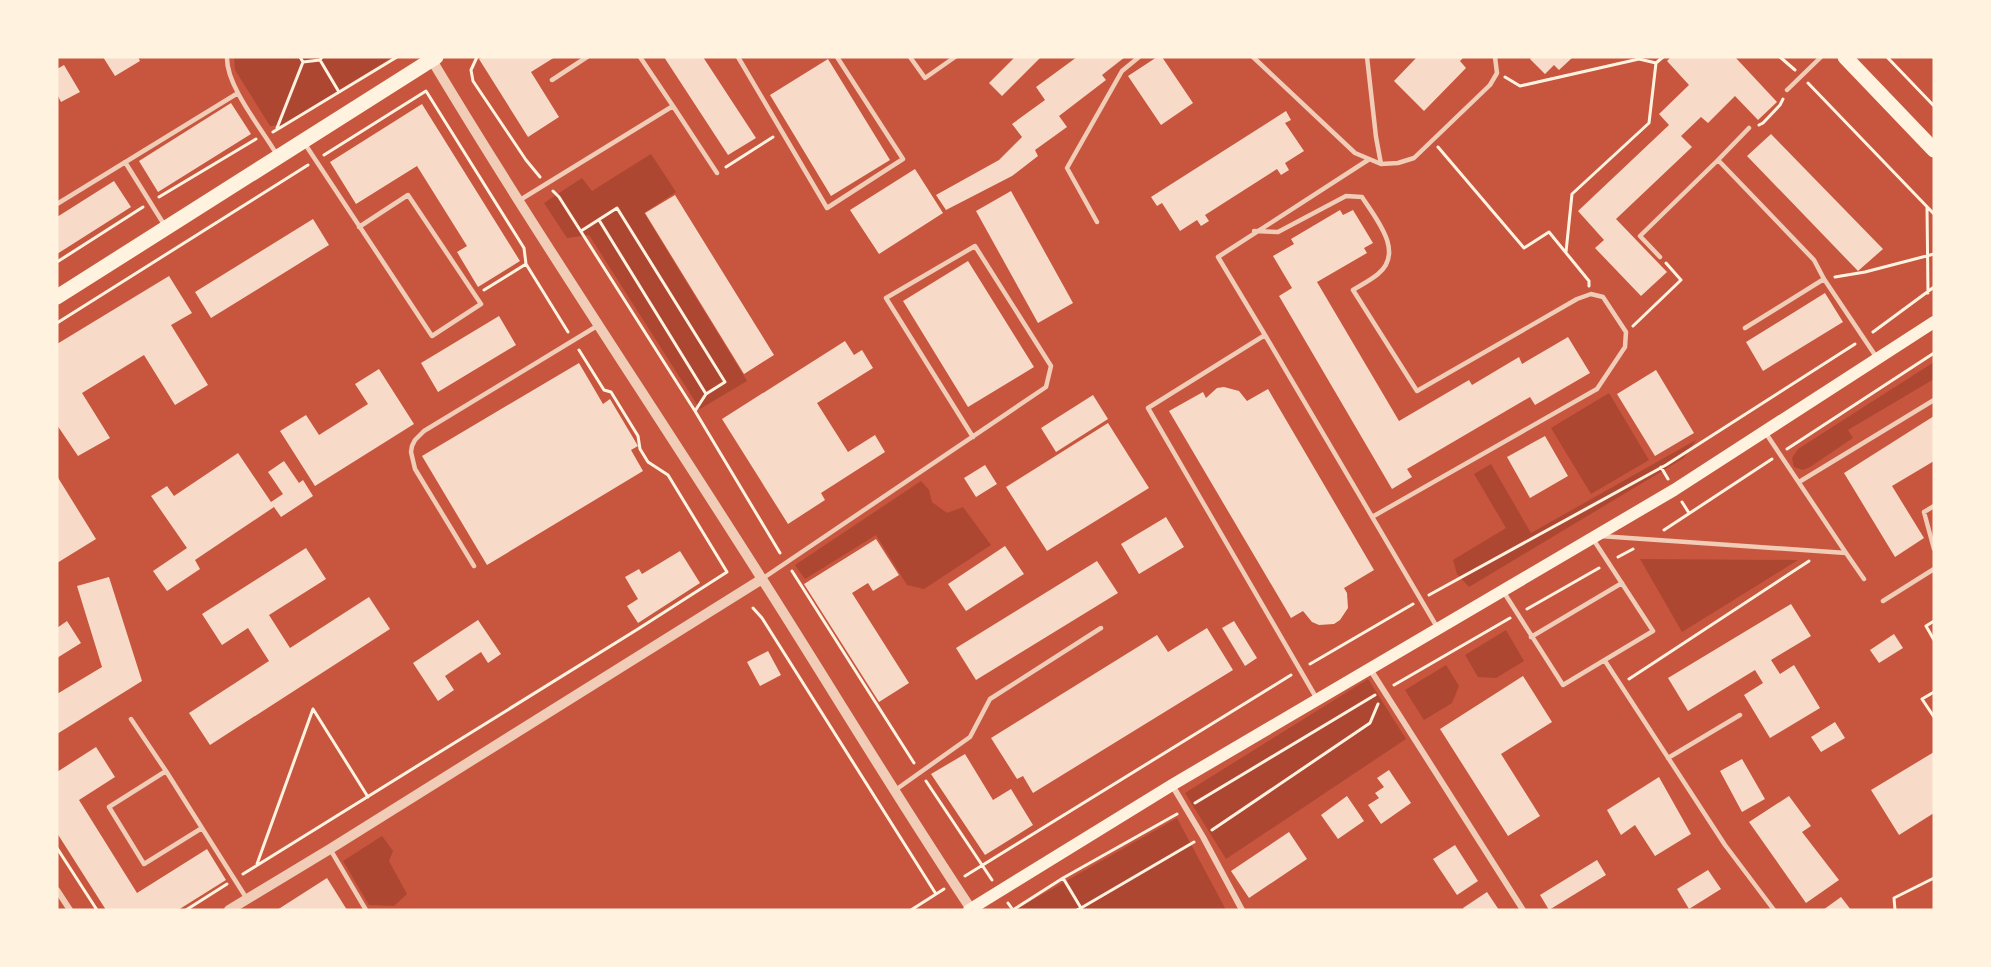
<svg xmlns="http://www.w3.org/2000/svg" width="1991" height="967" font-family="Raleway,sans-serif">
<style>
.green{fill:#ae4732}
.building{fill:#f7dbc8}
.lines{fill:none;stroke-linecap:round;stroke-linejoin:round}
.path{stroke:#fff3e0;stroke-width:3}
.service{stroke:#f1ccb7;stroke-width:4.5}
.minor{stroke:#f1ccb7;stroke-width:6}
.tertiary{stroke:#f1ccb7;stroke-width:10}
.secondary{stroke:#fff3e0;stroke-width:12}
.primary{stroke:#fff3e0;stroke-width:15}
</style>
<rect width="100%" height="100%" fill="#c8553d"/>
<path class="green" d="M234 57H393L283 125 270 126 235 70Z
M651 154 676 192 644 213 747 381 700 409 589 235 567 238 544 203 582 178 592 191Z
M1934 362V379L1848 430 1853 438 1810 467 1803 470 1794 467 1792 458 1798 449Z
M1609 393 1649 460 1591 494 1551 428Z
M1696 440 1684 458 1469 587 1457 574 1453 560 1506 528 1474 474 1491 464 1531 533Z
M921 481 929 490 932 502 947 513 963 507 991 545 924 589 907 585 876 535 805 579 795 565Z
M1640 559 1798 560 1682 632Z
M1506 630 1524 661 1496 678 1478 677 1465 655Z
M1446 665 1459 686 1452 703 1424 720 1405 690Z
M1368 679 1406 739 1226 859 1185 793Z
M1177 818 1226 910H1015Z
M382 836 393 851 389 861 407 894 394 906 369 905 343 861Z"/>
<path class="building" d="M103 57H138L140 61 115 76Z
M483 57H555L531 72 559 117 528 137 479 59Z
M664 57H703L756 138 728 155Z
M1015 57H1041L1002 96 989 83Z
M1077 57H1125L1102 75 1106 80 1059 116 1067 127 1035 150 1038 156 1012 176 946 210 936 195 999 160 1022 137 1012 124 1045 100 1036 87Z
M1157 57H1162L1193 103 1161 125 1128 76Z
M1417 57H1464L1460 61 1466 68 1424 111 1394 81Z
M1532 57H1573L1559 70 1554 65 1545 74 1530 59Z
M1671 57H1735L1777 102 1758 120 1735 96 1708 123 1701 117 1681 136 1692 147 1616 219 1667 272 1641 296 1595 248 1604 240 1578 211 1669 125 1659 114 1689 85 1667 61Z
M828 59 890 160 831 196 770 95Z
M64 65 80 92 61 102 57 94V69Z
M231 103 251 134 158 192 139 161Z
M422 104 520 261 478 287 457 252 467 246 417 166 356 204 330 162Z
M1286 111 1291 120 1285 123 1304 151 1285 163 1289 170 1281 175 1277 169 1205 215 1209 221 1201 226 1197 220 1180 231 1162 203 1157 206 1151 197Z
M1771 134 1883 249 1858 271 1747 156Z
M915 169 943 213 879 254 850 210Z
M114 181 131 207 57 254V217Z
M1011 191 1073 303 1038 323 976 211Z
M675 195 774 355 744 374 645 213Z
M1340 210 1343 215 1353 210 1373 243 1364 248 1367 253 1317 282 1399 421 1469 380 1472 385 1519 357 1522 364 1568 337 1590 373 1535 405 1530 397 1407 469 1412 477 1392 489 1279 296 1292 288 1273 256 1294 244 1291 239Z
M313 219 329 245 211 318 195 292Z
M968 261 1034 367 968 407 903 301Z
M169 276 192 313 171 325 208 385 175 405 144 355 82 393 110 438 78 456 57 425V344Z
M1825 293 1843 322 1763 371 1746 342Z
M499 316 516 345 438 392 421 363Z
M845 341 854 355 862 350 873 368 817 403 848 452 875 435 885 452 821 493 825 500 788 524 722 419Z
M579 363 603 404 610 399 638 446 631 450 643 471 487 565 422 456Z
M379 369 414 424 315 486 280 431 306 415 319 435 368 404 355 384Z
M1656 370 1694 433 1655 456 1617 394Z
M1224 387 1239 391 1247 401 1268 389 1374 570 1344 588 1347 593 1348 608 1340 620 1334 624 1319 625 1312 622 1303 611 1291 618 1169 411 1203 392 1206 398 1217 388Z
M1093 395 1108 419 1056 452 1041 428Z
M1934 416V461L1892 486 1924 538 1895 557 1844 473Z
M1108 423 1149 488 1047 551 1006 487Z
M1545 436 1568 476 1530 498 1507 457Z
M238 453 271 502 283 494 268 472 284 461 299 483 303 480 313 496 281 517 274 507 195 560 200 569 167 591 153 571 187 548 151 496 167 486 174 496Z
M985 465 997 484 976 497 964 478Z
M57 476 96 539 57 563Z
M1166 517 1184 547 1139 574 1121 544Z
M876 539 899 575 873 591 868 583 852 593 909 683 879 702 804 584Z
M1005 546 1024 574 966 611 948 584Z
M306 548 326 579 269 615 290 648 369 597 390 629 210 745 189 713 269 661 248 628 222 645 202 614Z
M680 551 700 583 638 623 627 606 638 599 625 577 639 569 642 574Z
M1097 561 1118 593 976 680 956 648Z
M109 577 142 681 57 734V694L102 667 77 586Z
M1791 604 1811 636 1771 660 1780 674 1794 665 1820 708 1770 738 1744 695 1763 683 1755 670 1688 711 1668 678Z
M478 620 501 654 488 663 481 652 445 676 454 690 438 701 413 663Z
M67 621 81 643 57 658V628Z
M1234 621 1257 658 1245 666 1222 628Z
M1207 628 1233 670 1033 793 1023 776 1017 779 991 738 1157 635 1168 652Z
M1894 634 1903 648 1879 663 1870 650Z
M768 651 781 675 760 686 747 662Z
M1523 676 1552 722 1501 754 1540 816 1508 836 1440 729Z
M1835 722 1845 738 1821 752 1811 737Z
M96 747 115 777 79 800 137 893 207 849 226 880 178 910H106L57 833V772Z
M1934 752V813L1899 835 1871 790Z
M965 754 993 800 1011 789 1033 825 985 855 931 774Z
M1742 759 1765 799 1742 812 1720 771Z
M1389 770 1411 803 1381 824 1368 805 1379 798 1375 793 1384 787 1377 778Z
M1659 777 1691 834 1655 856 1635 825 1621 835 1607 810Z
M1347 796 1364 821 1338 839 1321 815Z
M1789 796 1811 826 1802 832 1839 880 1806 903 1749 822Z
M1289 832 1307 859 1249 898 1231 871Z
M1455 845 1478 881 1457 895 1433 859Z
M1597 860 1606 875 1549 910 1540 895Z
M1708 870 1721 889 1689 909 1677 889Z
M327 878 347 910H277Z
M1487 892 1499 910H1464L1463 908Z
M1841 897 1851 910H1823Z"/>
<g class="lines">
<path class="path" d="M300 57 303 62 320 60 322 57
M477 57 471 70 473 81 526 160 540 177
M1780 57 1795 70
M1887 57 1934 106
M1933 57 1934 58
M320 60 339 92
M1505 77 1520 86 1639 59 1656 63
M1808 83 1934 214
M1759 125 1763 123 1780 105 1783 99
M277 128 303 62
M273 132 397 57
M1438 147 1524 248 1549 232 1589 281V286
M324 155 426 91 524 248 526 264 568 332
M726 167 773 137
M553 191 559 197 695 411 780 553
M159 197 256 139
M1927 207 1928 293
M599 220 706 394
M581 231 617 208 725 382 706 394 695 411
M1566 252 1572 194 1649 123 1656 63 1663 57
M57 262 143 207
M1835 277 1865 272 1934 254
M484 290 526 264
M57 323 308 165
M1633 326 1681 280 1666 263
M1873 332 1934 287
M1787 449 1934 353
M1661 467 1668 479
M1682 502 1689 513
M1664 530 1772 459
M1618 557 1633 549
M792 571 914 763
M1429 595 1666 465 1855 344
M753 608 762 618 936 894
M1527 609 1599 568
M1934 621 1926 626 1934 640
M1310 664 1413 604
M1629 679 1809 561
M1394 685 1510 618
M1934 692 1922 699 1934 717
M926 781 992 880
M1195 803 1375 695
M1212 830 1370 723 1378 704
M57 848 97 910
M257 864 313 709 368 797
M243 874 638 629 727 572 668 475 648 462 640 449 638 436 611 392 604 390 579 350
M965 876 1291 675
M1063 878 1177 814
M1008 903 1013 910 1063 878 1081 908 1077 910
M186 910 227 884
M911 910 944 889
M1082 910 1081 908 1194 842
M1895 910 1894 898 1934 878"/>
<path class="service" d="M227 57C226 86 262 129 277 155
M738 57 827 208 903 159 837 57
M910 57 925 78 955 57
M1253 57 1355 153 1381 164
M1367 57 1376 137 1381 164 1398 163 1414 158 1490 85 1497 73 1495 57
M552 80 587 57
M1787 90 1821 57
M673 106 717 173
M305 144 432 336 481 304 408 195 359 227
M1718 160 1749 128
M125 162 165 226
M520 200 673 106 640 57
M57 204 238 93
M1097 222 1067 168 1122 71 1139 57
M1254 231 1278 232 1346 196 1362 197C1376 219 1405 252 1378 274 1371 280 1361 285 1353 290L1417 391 1577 299 1591 294 1603 297 1626 332 1625 347 1597 389 1372 517
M1660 257 1640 236 1718 160 1814 260 1824 279 1877 358
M1745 328 1824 279
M1265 335 1218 257 1368 160
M1799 482 1934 400
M1934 506 1924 512 1934 549
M1600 536 1846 553 1765 432
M1846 553 1864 579
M474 566 415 469 411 452 412 446 415 440 424 431 597 326
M762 579 1046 387 1051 366 975 246 886 298 973 437
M1503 591 1563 685 1653 631 1593 539
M1883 601 1934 569
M1531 637 1622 583
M1605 661 1725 845 1774 910
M1317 699 1148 408 1265 335 1437 627
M131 719 166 771
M1668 758 1740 715
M894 791 970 737 990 699 1101 628
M202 828 166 771 109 807 144 864 202 828 247 899
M330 849 366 910"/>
<path class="minor" d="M1370 669 1523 910
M1172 785 1203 837 1242 910
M57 890 70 910"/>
<path class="tertiary" d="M430 57C536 234 652 405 762 579 832 689 899 801 971 909
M229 910 330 849 762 579"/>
<path class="secondary" d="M969 910 1172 785 1674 490 1934 322"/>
<path class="primary" d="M1845 57 1934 150
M57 297 436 57"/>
</g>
<rect width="1991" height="967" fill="none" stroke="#fff3e0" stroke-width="117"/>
</svg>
